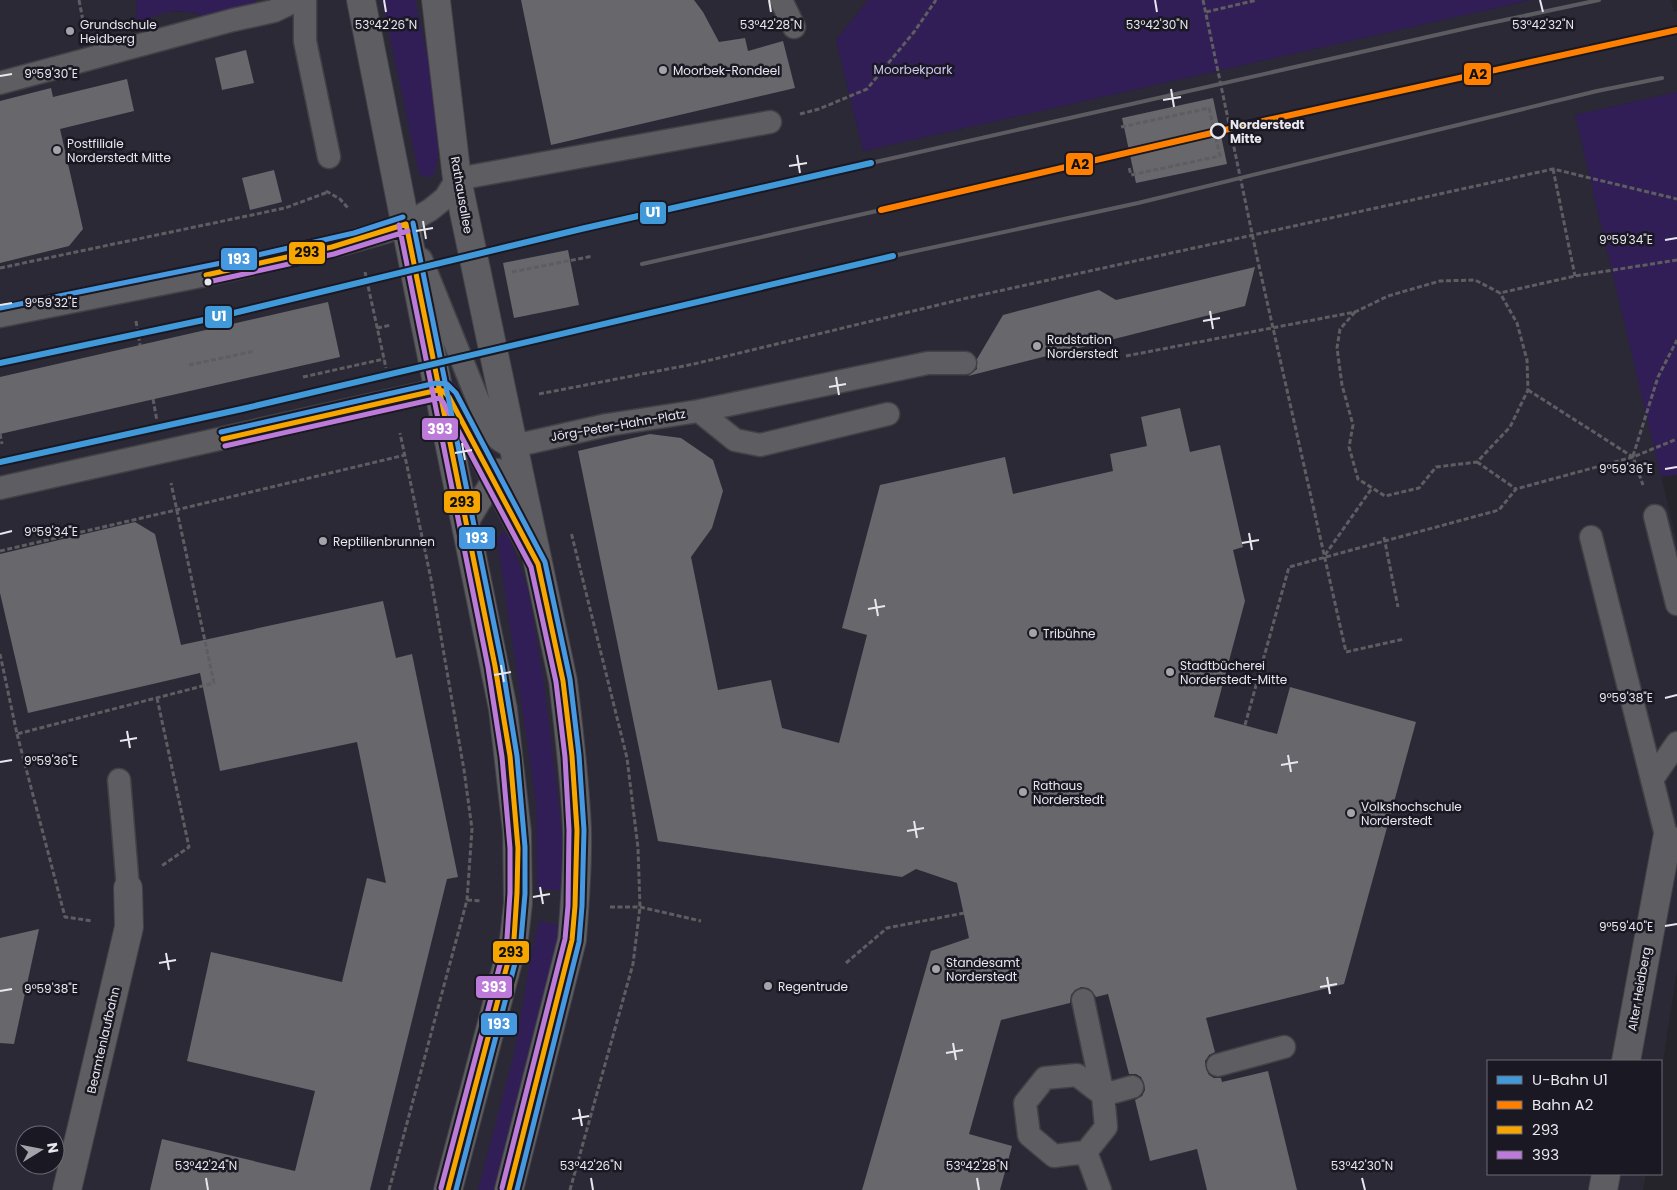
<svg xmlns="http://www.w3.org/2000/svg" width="1677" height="1190" font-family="Poppins,sans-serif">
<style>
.built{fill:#2c2937;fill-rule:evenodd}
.green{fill:#311e56}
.building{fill:#68676c}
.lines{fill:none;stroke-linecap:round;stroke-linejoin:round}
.lane-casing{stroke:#424146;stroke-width:25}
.street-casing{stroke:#424146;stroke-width:30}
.secondary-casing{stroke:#424146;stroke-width:30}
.path{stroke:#5e5d61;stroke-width:3;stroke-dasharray:5 2.5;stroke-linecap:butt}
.lane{stroke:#5e5d61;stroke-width:22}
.street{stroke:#5e5d61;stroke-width:28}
.secondary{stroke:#5e5d61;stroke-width:28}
.rail{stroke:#5c5b60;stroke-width:4}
.path-bridge{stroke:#5e5d61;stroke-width:3;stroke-dasharray:5 2.5;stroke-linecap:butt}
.bus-1-casing{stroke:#1a1822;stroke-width:9}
.bus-2-casing{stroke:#1a1822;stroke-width:9}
.bus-3-casing{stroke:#1a1822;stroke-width:9}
.bus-1{stroke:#f7a600;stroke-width:5}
.bus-2{stroke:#bd7bd9;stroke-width:5}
.bus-3{stroke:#4699e1;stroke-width:5}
.rail-1-casing{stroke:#1a1822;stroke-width:10}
.rail-1{stroke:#ff8000;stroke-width:6}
.metro-1-casing{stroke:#1a1822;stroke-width:10}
.metro-1{stroke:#409ad9;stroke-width:6}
.ticks{fill:none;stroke:#e8e7ee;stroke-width:2}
.poi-dot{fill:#a4a3a9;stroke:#1a1822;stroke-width:2}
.stop-dot{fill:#1a1822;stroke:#e8e7ee;stroke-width:2.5}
.bus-dot{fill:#e8e7ee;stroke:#1a1822;stroke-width:2}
.labels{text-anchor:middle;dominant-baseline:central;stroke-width:5;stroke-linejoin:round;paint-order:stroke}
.poi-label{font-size:12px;fill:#e8e7ee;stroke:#1a1822;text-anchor:start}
.park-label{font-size:12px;fill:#d1c7f4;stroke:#1a1822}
.stop-label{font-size:12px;font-weight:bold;fill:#e8e7ee;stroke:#1a1822;text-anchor:start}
.street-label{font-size:12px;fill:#e8e7ee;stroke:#1a1822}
.ticks-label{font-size:12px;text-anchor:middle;fill:#e8e7ee;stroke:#1a1822;stroke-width:5;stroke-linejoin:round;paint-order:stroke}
.line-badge{stroke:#1a1822;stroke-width:2}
.badge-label{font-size:14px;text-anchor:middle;font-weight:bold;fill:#fff}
.pale-badge-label{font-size:14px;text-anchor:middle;font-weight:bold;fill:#111}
</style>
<rect width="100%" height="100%" fill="#25242a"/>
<path class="built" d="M0 0H136L137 26 155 15 166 12H189L199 14 197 22 253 10 256 0H868L836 40 863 151 1531 0H1671L1674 12 1677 11V92L1575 115 1677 543V970L1661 1075V1061H1488V1174H1646L1643 1190H0ZM25 1135H55V1165H25Z"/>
<path class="green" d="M136 0H256L253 10 197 23 199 14C176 8 155 12 137 27Z
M382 0H415L436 96 441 142 434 174 427 178 419 174Z
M868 0H1531L863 151 836 40Z
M1677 92V475L1661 477 1575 115Z
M502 532 509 536 528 589 544 684 558 797 567 891 537 889 536 802 497 539Z
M539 921 565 926 499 1190H478L514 1054 530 961Z"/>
<path class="building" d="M521 0H694L703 12 719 42 745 38 748 51 783 41 795 88 551 145Z
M246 50 254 83 222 90 215 58Z
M127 79 134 111 60 129 83 229 69 246 0 263V101L51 88 53 97Z
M1213 98 1227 164 1136 183 1122 118Z
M274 170 282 202 250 210 242 178Z
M568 250 579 305 514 318 503 263Z
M1255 267 1245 306 968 376 977 369V359L1003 315 1099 290 1116 300Z
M328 302 340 357 0 434V377Z
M1180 408 1190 452 1220 445 1243 547 1233 550 1245 601 1214 717 1277 734 1290 687 1416 722 1344 984 1206 1018 1215 1052 1209 1055 1205 1061 1206 1069 1209 1075 1214 1078H1221L1222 1082 1268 1071 1297 1190H1207L1197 1149 1150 1161 1135 1100 1142 1096 1145 1090 1144 1083 1141 1077 1136 1074H1129L1108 994 1096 997 1092 991 1088 988 1081 987 1075 990 1071 995 1070 1003 1001 1020 969 1134 1012 1146 1000 1190H862L931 951 969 938 957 883 916 869 902 877 658 841 578 451 650 434 681 438 713 460 723 491 712 528 691 557 718 690 771 680 782 728 839 743 867 635 842 628 880 485 1005 457 1013 494 1113 471 1110 454 1147 446 1141 417Z
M135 522 155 534 181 645 383 601 396 658 412 654 458 877 447 879 370 1190H150L162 1139 295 1171 315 1091 187 1061 211 952 342 982 367 878 386 883 357 742 220 771 200 673 28 713 0 593V554Z
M39 929 14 1044 0 1043V938Z"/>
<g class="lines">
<defs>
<path id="lane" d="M305 0V41L329 157
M781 0 794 27
M0 83 233 20 274 11 297 0
M421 259 488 425C495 437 500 443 514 446L607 425 699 411 735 440 760 445 888 414
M0 316 206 275 346 243 385 232 406 224 430 210 445 198 457 179 770 122
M699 411 928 363H965
M0 488 438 390 443 391 449 397 529 548
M1655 516 1677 604
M466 524 499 470
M1591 537 1667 839
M1653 778 1677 743
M119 780 128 888
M1083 1000 1103 1095 1132 1087
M1218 1065 1284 1047
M1077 1075 1103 1095 1106 1127 1086 1152 1054 1156 1029 1135 1025 1103 1045 1078Z
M1086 1152 1100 1190"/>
<path id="street" d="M1626 1061 1667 839 1677 843
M67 1190 129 927 128 888
M1603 1190 1606 1174"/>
<path id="secondary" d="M361 0 424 318 503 709 517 832 518 903 514 939 448 1190
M436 0 457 179 563 681C569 731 575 780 577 829 578 866 575 903 572 940L509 1190"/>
</defs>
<use href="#lane" class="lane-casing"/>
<use href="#street" class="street-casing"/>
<use href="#secondary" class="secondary-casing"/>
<path class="path" d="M79 0 84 26
M1206 12 1257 0
M800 114 819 109 867 89 914 32 936 0
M1121 127 1209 108 1220 156 1131 175 1129 167
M1215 132 1231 128
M1553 169 1575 276
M326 191 340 199 348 208
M1257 257 1346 652 1404 639
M0 268 285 208 328 192
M365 272 386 368
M512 272 593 256
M1355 312 1340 329 1337 348 1342 385 1353 425 1349 447 1358 479 1385 496 1419 488 1436 467 1477 462 1510 427 1528 390 1527 360 1517 323 1500 293
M136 321 140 345
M377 328 391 325
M1126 356 1355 312 1388 296 1440 281 1475 280 1500 293 1575 276 1677 260
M189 365 255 351
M303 377 384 359
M1528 390 1633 457 1643 485
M539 394 694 364 967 298 1553 169 1677 199
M153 399 157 421
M0 434 2 444
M1633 456 1658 377 1677 340
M1477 462 1516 489
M1384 537 1398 607
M0 551 176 510 405 455
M1325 555 1372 488
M0 654 17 734 214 683 171 483
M157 698 189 847 160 867
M1245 725 1289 567 1499 510 1516 489 1633 457 1677 439
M17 734 65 917 93 921
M467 900 482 901
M610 907H640L701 921
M846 963 887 928 964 913
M389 1190 467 900 472 829 464 770 431 579 400 433
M570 1190 633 964 640 907 638 848 627 758 571 532"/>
<use href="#lane" class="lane"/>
<use href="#street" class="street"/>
<use href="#secondary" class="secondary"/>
<path class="rail" d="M871 163 1476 26 1599 0
M893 256 1138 203 1597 91 1662 78
M642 264 881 210"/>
<path class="path-bridge" d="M1203 0 1257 257"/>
<defs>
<path id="bus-1" d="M406 224 495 666 510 756 518 848 517 893 514 939 448 1190
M206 275 332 247 406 224
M223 439 438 390 443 391 449 397 538 564 563 681 572 756 577 830 575 906 572 940 509 1190"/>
<path id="bus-2" d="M399 225 488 667 502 757 510 848V893L507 938 441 1188
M208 282 334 254 408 231
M225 446 439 398 443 402 531 567 556 682 565 757 569 830 568 906 565 939 502 1188"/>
<path id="bus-3" d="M413 223 502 664 517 756 525 847V894L521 940 456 1190
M0 308 236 260 354 233 403 217
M221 432 436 383 447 384 456 393 545 562 570 679 579 755 584 830 582 906 579 942 517 1190"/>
</defs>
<use href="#bus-1" class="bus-1-casing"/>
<use href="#bus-2" class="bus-2-casing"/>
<use href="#bus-3" class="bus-3-casing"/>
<use href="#bus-1" class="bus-1"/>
<use href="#bus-2" class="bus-2"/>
<use href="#bus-3" class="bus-3"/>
<defs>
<path id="rail-1" d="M881 210 1259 122 1677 30"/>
</defs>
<use href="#rail-1" class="rail-1-casing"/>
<use href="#rail-1" class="rail-1"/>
<defs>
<path id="metro-1" d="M0 363 213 318 581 229 871 163
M0 462 242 409 893 256"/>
</defs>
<use href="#metro-1" class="metro-1-casing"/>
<use href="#metro-1" class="metro-1"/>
</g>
<path class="ticks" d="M384 0 386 12M769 0 771 12M1155 0 1157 12M1540 0 1543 12M0 76 12 74M1171 89 1174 107M1163 100 1181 97M797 155 800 173M789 166 807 163M423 221 426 239M416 231 433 228M1665 240 1677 238M0 305 12 303M1210 311 1213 329M1203 321 1220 318M836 377 839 395M829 387 846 384M462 443 465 460M455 453 472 450M1665 469 1677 467M1249 533 1252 550M0 534 12 531M1242 543 1259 540M875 599 878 616M868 609 885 606M501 665 504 682M494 675 511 672M1665 698 1677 695M127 731 130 748M120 741 137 738M1288 755 1291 772M0 762 12 760M1281 765 1298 762M914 821 917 838M907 831 924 828M540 887 543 904M533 897 550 894M1665 926 1677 924M166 953 169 970M159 963 176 960M1327 977 1330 994M1320 987 1337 984M0 991 12 989M953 1043 956 1060M946 1053 963 1050M579 1109 582 1126M572 1119 589 1116M206 1178 208 1190M591 1178 593 1190M977 1178 979 1190M1362 1178 1365 1190"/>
<g class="poi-dot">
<circle cx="70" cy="31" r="5"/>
<circle cx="663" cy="70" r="5"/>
<circle cx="57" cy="150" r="5"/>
<circle cx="1037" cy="346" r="5"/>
<circle cx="323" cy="541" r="5"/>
<circle cx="1033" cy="633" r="5"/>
<circle cx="1170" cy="672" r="5"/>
<circle cx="1023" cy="792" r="5"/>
<circle cx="1351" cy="813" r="5"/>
<circle cx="936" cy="969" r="5"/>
<circle cx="768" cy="986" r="5"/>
</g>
<circle class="stop-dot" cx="1218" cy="131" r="7"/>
<circle class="bus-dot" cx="208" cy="282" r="4.5"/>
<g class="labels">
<g class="poi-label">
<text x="80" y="24">Grundschule<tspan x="80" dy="14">Heidberg</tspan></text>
<text x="673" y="70">Moorbek-Rondeel</text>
<text x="67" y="143">Postfiliale<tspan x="67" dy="14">Norderstedt Mitte</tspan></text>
<text x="1047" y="339">Radstation<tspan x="1047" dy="14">Norderstedt</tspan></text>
<text x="333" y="541">Reptilienbrunnen</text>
<text x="1043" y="633">Tribühne</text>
<text x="1180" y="665">Stadtbücherei<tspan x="1180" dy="14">Norderstedt-Mitte</tspan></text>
<text x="1033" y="785">Rathaus<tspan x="1033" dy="14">Norderstedt</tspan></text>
<text x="1361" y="806">Volkshochschule<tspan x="1361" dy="14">Norderstedt</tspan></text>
<text x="946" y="962">Standesamt<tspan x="946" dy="14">Norderstedt</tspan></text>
<text x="778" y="986">Regentrude</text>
</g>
<g class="park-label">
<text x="913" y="69">Moorbekpark</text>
</g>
<g class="stop-label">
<text x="1230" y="124">Norderstedt<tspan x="1230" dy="14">Mitte</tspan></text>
</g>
<g class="street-label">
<text transform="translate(462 195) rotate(80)">Rathausallee</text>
<text transform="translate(618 425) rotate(-10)">Jörg-Peter-Hahn-Platz</text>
<text transform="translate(1639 989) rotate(-80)">Alter Heidberg</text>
<text transform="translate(103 1040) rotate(-77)">Beamtenlaufbahn</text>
</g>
</g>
<g class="ticks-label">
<text x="386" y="29">53°42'26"N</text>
<text x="771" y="29">53°42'28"N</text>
<text x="1157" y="29">53°42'30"N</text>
<text x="1543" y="29">53°42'32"N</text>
<text x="51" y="78">9°59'30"E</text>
<text x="1626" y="244">9°59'34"E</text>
<text x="51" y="307">9°59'32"E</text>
<text x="1626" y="473">9°59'36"E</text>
<text x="51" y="536">9°59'34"E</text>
<text x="1626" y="702">9°59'38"E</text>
<text x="51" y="765">9°59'36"E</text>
<text x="1626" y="931">9°59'40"E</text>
<text x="51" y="993">9°59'38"E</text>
<text x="206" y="1170">53°42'24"N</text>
<text x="591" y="1170">53°42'26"N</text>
<text x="977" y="1170">53°42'28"N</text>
<text x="1362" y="1170">53°42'30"N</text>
</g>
<g class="line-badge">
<rect x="1463" y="62" width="29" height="24" rx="5" fill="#ff8000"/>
<rect x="1065" y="152" width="29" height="24" rx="5" fill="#ff8000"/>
<rect x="639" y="201" width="28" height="24" rx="5" fill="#409ad9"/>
<rect x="288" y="241" width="38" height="24" rx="5" fill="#f7a600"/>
<rect x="220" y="247" width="38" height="24" rx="5" fill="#4699e1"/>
<rect x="204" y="305" width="29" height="24" rx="5" fill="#409ad9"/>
<rect x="421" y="417" width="38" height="24" rx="5" fill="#bd7bd9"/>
<rect x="443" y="490" width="38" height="24" rx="5" fill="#f7a600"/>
<rect x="458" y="526" width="38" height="24" rx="5" fill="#4699e1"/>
<rect x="492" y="940" width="38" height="24" rx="5" fill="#f7a600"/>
<rect x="475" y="975" width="38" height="24" rx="5" fill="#bd7bd9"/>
<rect x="480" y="1012" width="38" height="24" rx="5" fill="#4699e1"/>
</g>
<g class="badge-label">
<text x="653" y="217">U1</text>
<text x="239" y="264">193</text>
<text x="219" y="321">U1</text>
<text x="440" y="434">393</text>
<text x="477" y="543">193</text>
<text x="494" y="992">393</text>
<text x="499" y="1029">193</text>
</g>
<g class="pale-badge-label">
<text x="1478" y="79">A2</text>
<text x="1080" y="169">A2</text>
<text x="307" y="257">293</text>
<text x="462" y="507">293</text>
<text x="511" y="957">293</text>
</g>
<rect x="1487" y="1060" width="175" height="115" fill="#1a1822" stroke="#6c6b74"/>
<rect x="1497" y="1076" width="25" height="8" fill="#409ad9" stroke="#6c6b74"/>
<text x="1532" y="1085" font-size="15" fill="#e8e7ee">U-Bahn U1</text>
<rect x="1497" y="1101" width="25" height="8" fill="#ff8000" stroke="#6c6b74"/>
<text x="1532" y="1110" font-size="15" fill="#e8e7ee">Bahn A2</text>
<rect x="1497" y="1126" width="25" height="8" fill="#f7a600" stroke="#6c6b74"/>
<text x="1532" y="1135" font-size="15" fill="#e8e7ee">293</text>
<rect x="1497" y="1151" width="25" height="8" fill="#bd7bd9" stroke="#6c6b74"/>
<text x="1532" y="1160" font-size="15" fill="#e8e7ee">393</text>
<g transform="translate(40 1150) rotate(80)"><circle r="24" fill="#1a1822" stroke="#6c6b74"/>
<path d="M0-4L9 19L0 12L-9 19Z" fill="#a4a3a9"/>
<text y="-8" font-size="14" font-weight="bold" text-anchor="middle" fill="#e8e7ee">N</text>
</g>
</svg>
